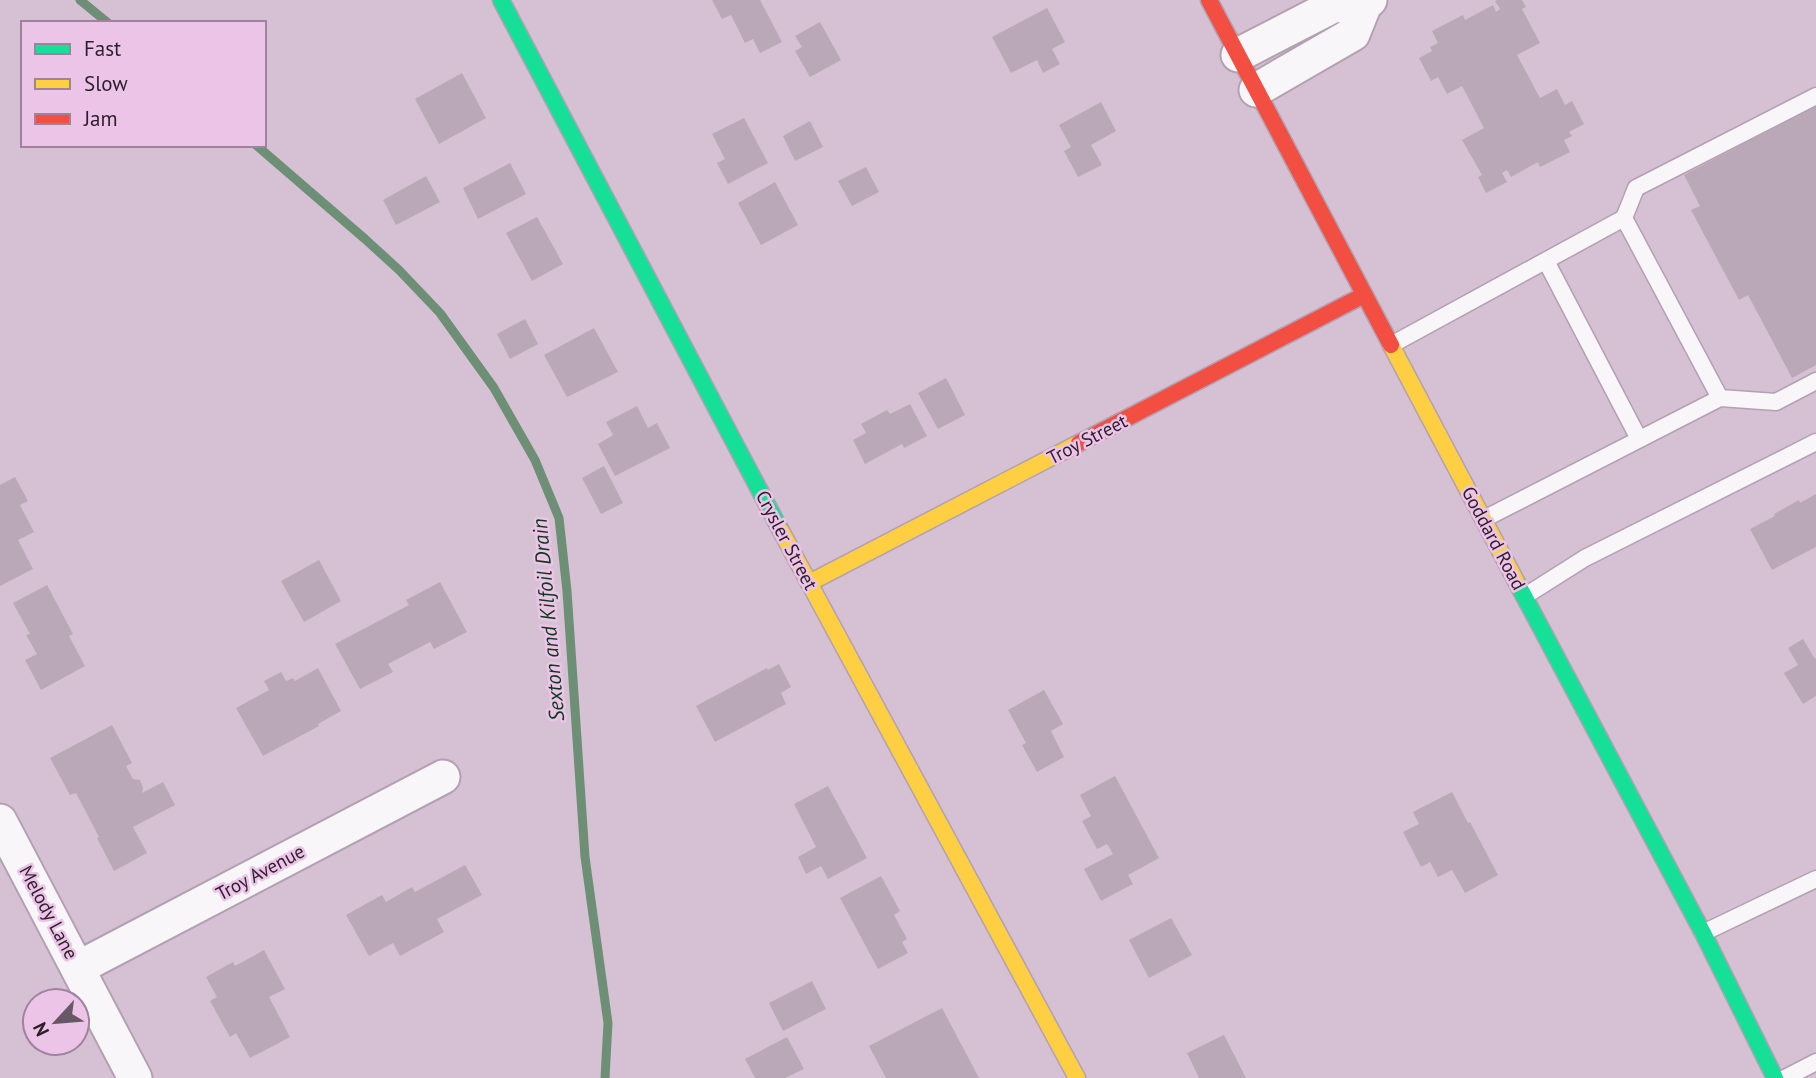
<svg xmlns="http://www.w3.org/2000/svg" width="1816" height="1078" font-family="'PT Sans',sans-serif">
<style>
.lines{fill:none;stroke-linecap:round;stroke-linejoin:round}
.stream{stroke:#6d8f75;stroke-width:9}
.building{fill:#baa8b8}
.lane-casing{stroke:#b2a1b1;stroke-width:19}
.street-casing{stroke:#b2a1b1;stroke-width:37}
.fast-casing{stroke:#b2a1b1;stroke-width:19}
.slow-casing{stroke:#b2a1b1;stroke-width:19}
.jam-casing{stroke:#b2a1b1;stroke-width:19}
.lane{stroke:#f9f6f9;stroke-width:16}
.street{stroke:#f9f6f9;stroke-width:33}
.fast{stroke:#16e098;stroke-width:16}
.slow{stroke:#ffcf43;stroke-width:16}
.jam{stroke:#f24e42;stroke-width:16}
.labels{text-anchor:middle;dominant-baseline:central;stroke-width:5;stroke-linejoin:round;paint-order:stroke}
.street-label{font-size:19px;fill:#2d1e2c;stroke:#ecc4e8}
.water-label{font-size:21px;font-style:italic;fill:#0b3919;stroke:#ecc4e8}
</style>
<rect width="100%" height="100%" fill="#d6c0d4"/>
<g class="lines">
<path class="stream" d="M80 0 108 23
M256 145 365 239 399 270 440 313 494 388 535 460 559 518 567 591 585 857 608 1023 605 1078"/>
</g>
<path class="building" d="M712 0H760L782 42 760 53 753 39 745 43 731 15 722 19Z
M1497 0H1522L1526 7 1522 9 1540 43 1517 55 1540 98 1557 89 1565 105 1572 101 1584 124 1569 132 1572 136 1564 140 1570 152 1540 167 1538 162 1511 177 1507 170 1502 173 1507 182 1486 193 1478 177 1482 175 1462 140 1484 128 1462 86 1447 94 1438 77 1431 81 1419 58 1432 51 1430 47 1438 43 1432 31 1463 15 1465 20 1493 5 1496 12 1500 9 1495 1Z
M1047 8 1065 42 1052 49 1060 64 1043 73 1037 60 1011 73 992 37Z
M820 22 841 60 810 77 795 51 802 47 795 36Z
M462 73 486 118 439 144 415 99Z
M1101 102 1116 131 1091 145 1102 165 1078 177 1064 151 1071 147 1059 125Z
M1816 105V365L1792 378 1748 295 1739 300 1691 210 1700 206 1684 175Z
M744 118 768 163 728 184 717 163 725 159 712 134Z
M810 121 823 147 795 161 783 136Z
M510 163 526 194 478 219 463 188Z
M866 167 879 192 852 206 838 181Z
M426 176 440 202 396 225 383 200Z
M775 182 798 225 761 245 738 203Z
M537 217 563 264 532 281 506 233Z
M525 319 538 344 510 359 497 334Z
M594 328 618 372 567 397 544 355Z
M946 378 965 415 938 429 918 393Z
M910 404 927 436 904 448 902 444 865 464 853 440 866 433 861 424 887 410 890 414Z
M637 406 648 428 657 423 670 448 615 476 598 444 613 435 606 422Z
M604 466 623 503 601 514 582 478Z
M15 477 28 501 20 505 34 532 18 540 33 569 0 586V485Z
M1816 494V547L1772 570 1750 529 1775 516 1774 514 1799 500 1800 503Z
M319 560 341 601 304 622 281 581Z
M440 582 467 632 434 649 430 642 388 664 393 672 360 689 335 644 409 605 406 600Z
M47 585 73 634 69 636 85 666 41 690 25 660 37 654 26 635 30 634 13 603Z
M1803 639 1815 659 1816 658V696L1803 704 1784 673 1798 665 1788 648Z
M779 664 791 687 781 693 786 704 715 742 696 706 767 668 768 670Z
M318 668 341 711 318 724 319 726 263 756 236 708 269 690 264 681 281 672 286 681 293 678 295 681Z
M1044 690 1063 724 1051 731 1064 757 1037 772 1022 745 1026 743 1008 710Z
M112 725 132 763 126 766 133 779 140 780 143 788 142 793 163 782 175 805 133 827 147 853 114 871 97 838 99 837 76 793 70 795 50 758Z
M1115 776 1159 858 1128 875 1133 884 1101 901 1084 869 1113 854 1107 844 1097 849 1082 821 1091 816 1080 795Z
M828 786 867 858 828 879 821 866 806 874 798 857 816 847 794 804Z
M1452 792 1468 823 1470 822 1498 875 1465 893 1452 870 1438 877 1430 862 1421 867 1403 832 1419 824 1413 812Z
M465 865 482 895 437 919 444 932 400 956 393 943 369 956 346 915 382 895 386 902 412 887 415 892Z
M881 876 900 911 894 915 907 939 902 942 908 953 878 969 840 898Z
M1171 918 1192 955 1149 978 1129 940Z
M264 950 285 989 269 997 290 1037 250 1058 236 1033 230 1037 210 1001 217 997 206 977 233 962 235 966Z
M812 981 826 1009 783 1031 769 1003Z
M942 1008 979 1078H886L869 1046Z
M1224 1035 1246 1078H1199L1187 1053Z
M787 1037 804 1069 785 1078H755L745 1059Z"/>
<g class="lines">
<defs>
<path id="lane" d="M1624 218 1720 398
M1546 261 1639 439
M1391 345 1624 218 1636 188 1816 96
M1484 519 1720 398 1776 402 1816 381
M1525 596 1585 558 1816 442
M1703 933 1816 879
M1785 1078 1816 1062"/>
<path id="street" d="M1238 55 1333 6 1365 4 1370 0
M1256 90 1353 34 1365 4
M0 821 135 1078
M78 968 443 777"/>
<path id="fast" d="M501 0 781 531
M1516 581 1703 933 1775 1078"/>
<path id="slow" d="M1391 345 1516 581
M781 531 1077 1078
M809 583 1079 443"/>
<path id="jam" d="M1209 0 1391 345
M1079 443 1364 295"/>
</defs>
<use href="#lane" class="lane-casing"/>
<use href="#street" class="street-casing"/>
<use href="#fast" class="fast-casing"/>
<use href="#slow" class="slow-casing"/>
<use href="#jam" class="jam-casing"/>
<use href="#lane" class="lane"/>
<use href="#street" class="street"/>
<use href="#fast" class="fast"/>
<use href="#slow" class="slow"/>
<use href="#jam" class="jam"/>
</g>
<g class="labels">
<g class="street-label">
<text transform="translate(1087 439) rotate(-27)">Troy Street</text>
<text transform="translate(1494 538) rotate(62)">Goddard Road</text>
<text transform="translate(787 540) rotate(62)">Crysler Street</text>
<text transform="translate(260 872) rotate(-28)">Troy Avenue</text>
<text transform="translate(49 912) rotate(62)">Melody Lane</text>
</g>
<g class="water-label">
<text transform="translate(548 620) rotate(-95)">Sexton and Kilfoil Drain</text>
</g>
</g>
<rect x="21" y="21" width="245" height="126" fill="#ecc4e8" stroke="#a0829d" stroke-width="2"/>
<rect x="35" y="44" width="35" height="10" fill="#16e098" stroke="#a0829d" stroke-width="2"/>
<text x="84" y="56" font-size="21" fill="#2d1e2c">Fast</text>
<rect x="35" y="79" width="35" height="10" fill="#ffcf43" stroke="#a0829d" stroke-width="2"/>
<text x="84" y="91" font-size="21" fill="#2d1e2c">Slow</text>
<rect x="35" y="114" width="35" height="10" fill="#f24e42" stroke="#a0829d" stroke-width="2"/>
<text x="84" y="126" font-size="21" fill="#2d1e2c">Jam</text>
<g transform="translate(56 1022) rotate(244)"><circle r="33" fill="#ecc4e8" stroke="#a0829d" stroke-width="2"/>
<path d="M0-5L12 26L0 18L-12 26Z" fill="#685767"/>
<text y="-10" font-size="19" font-weight="bold" text-anchor="middle" fill="#2d1e2c">N</text>
</g>
</svg>
